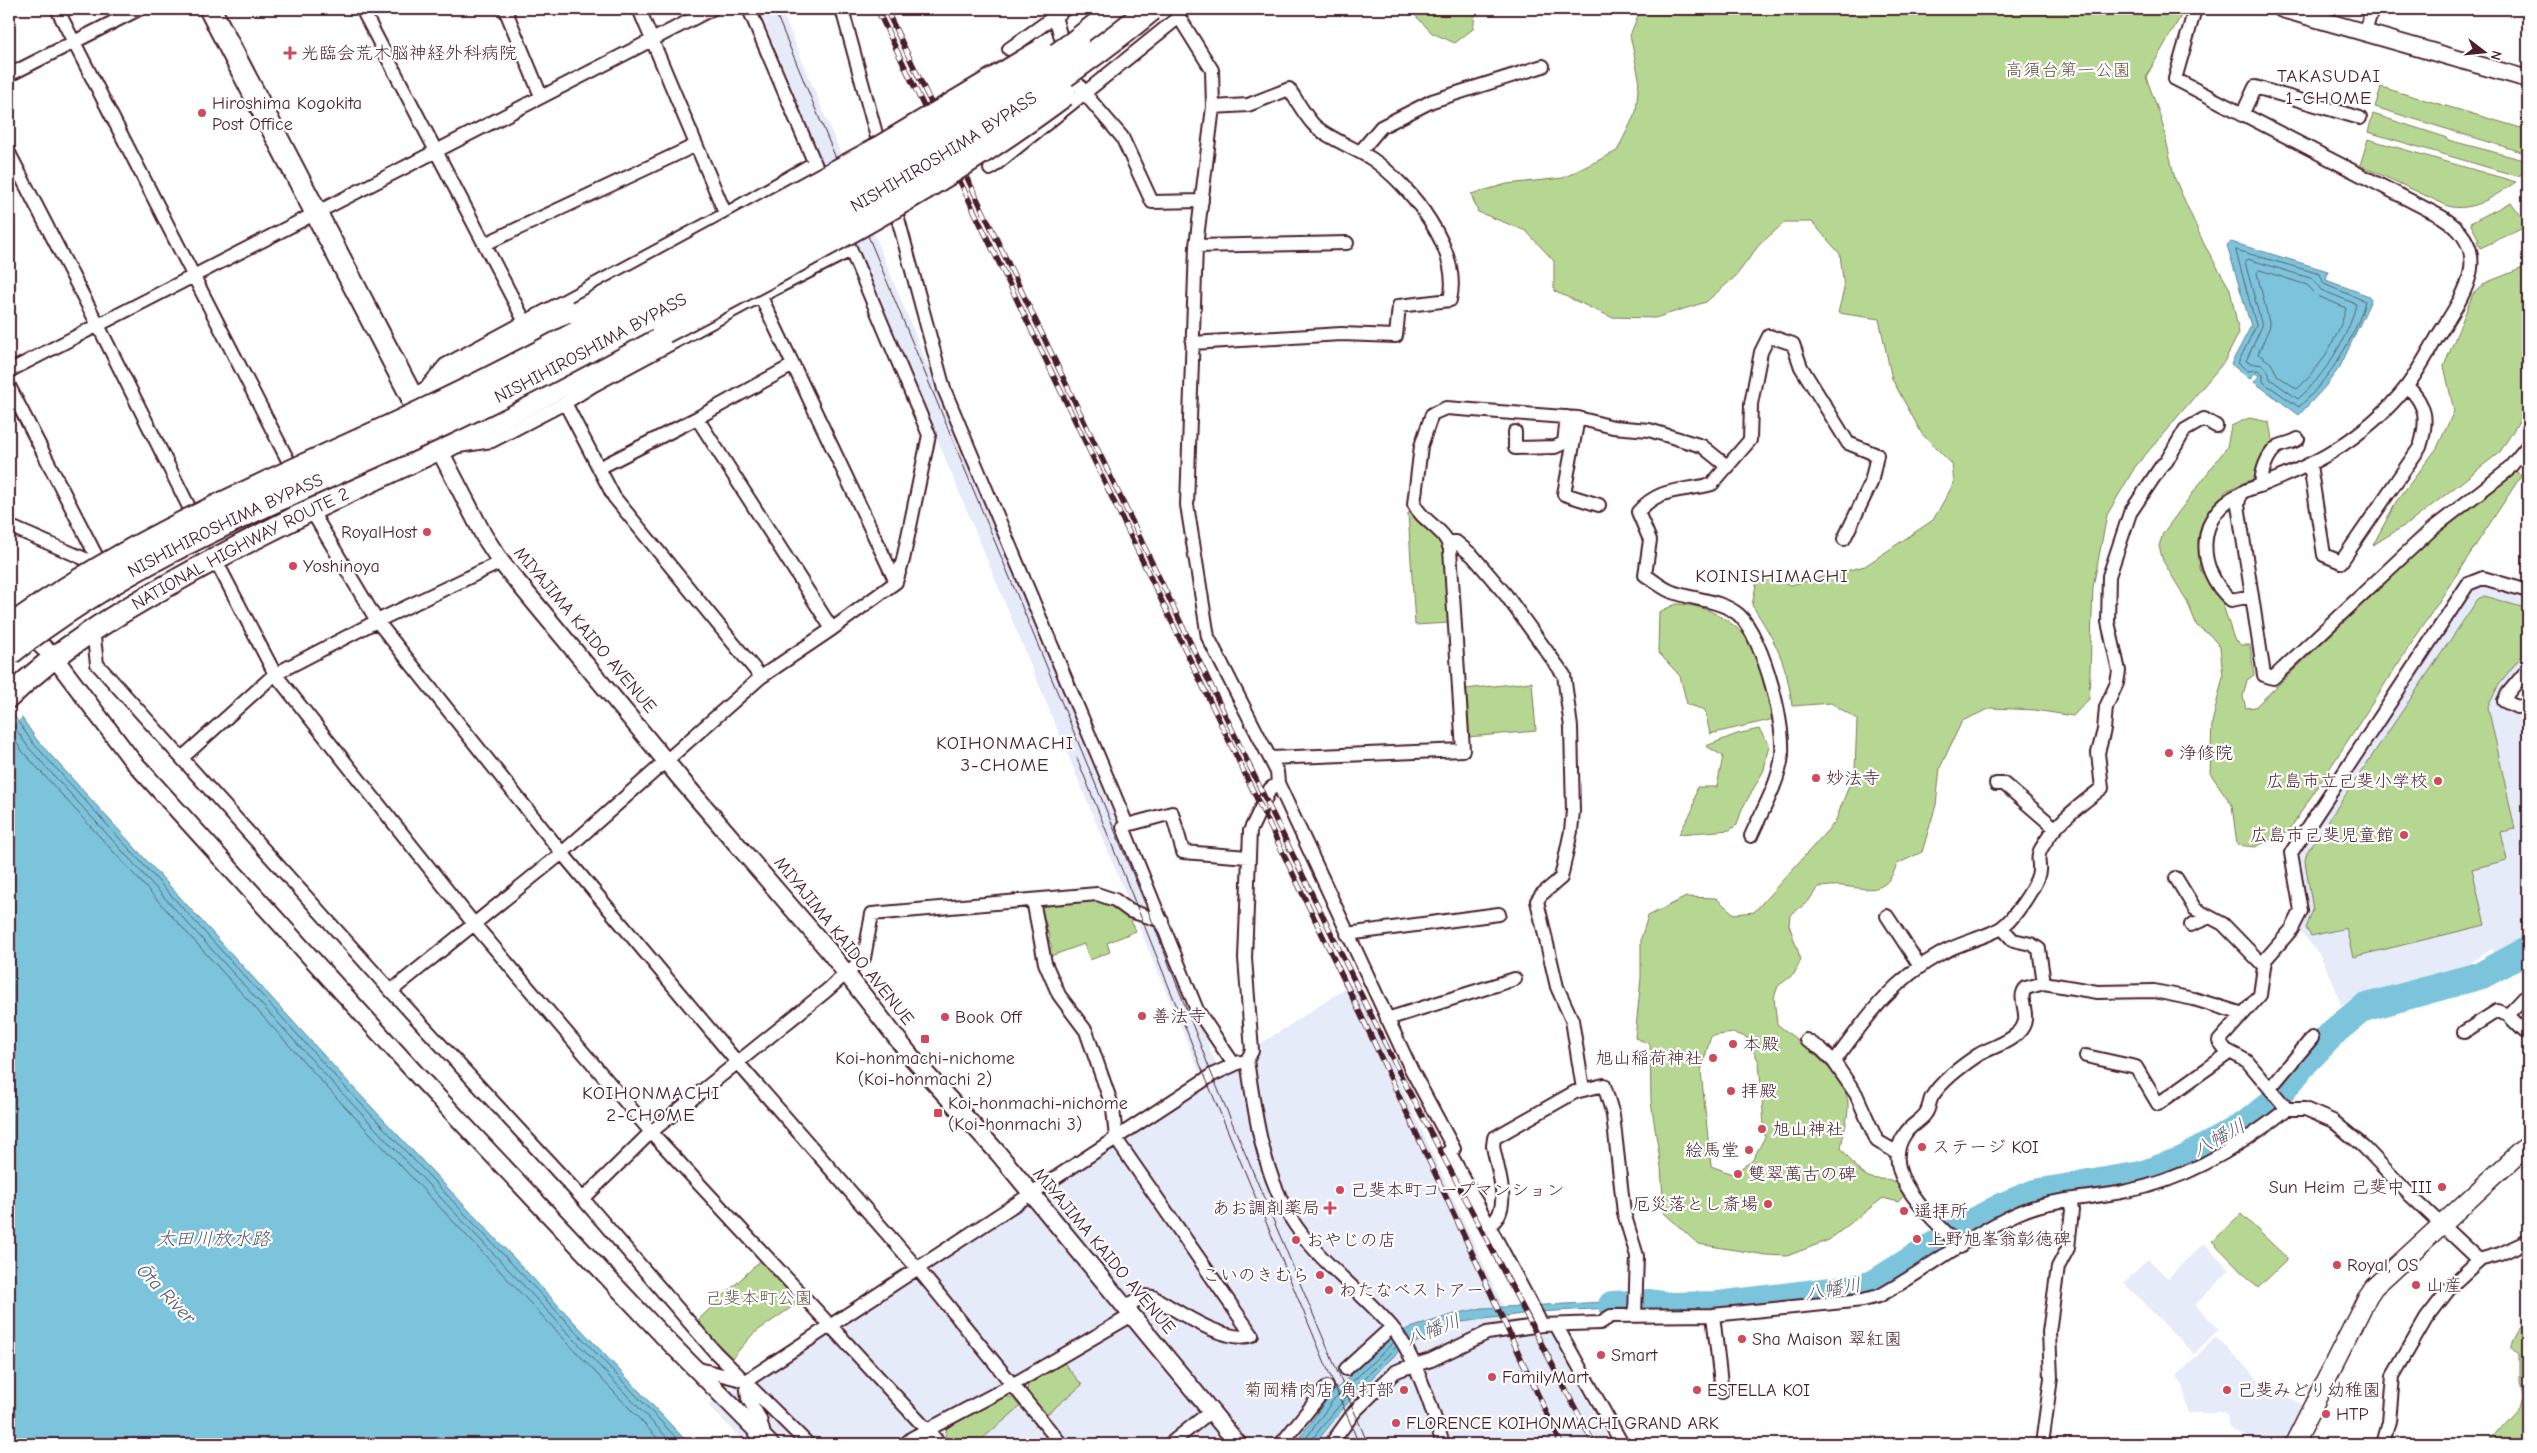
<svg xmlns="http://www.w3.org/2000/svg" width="2537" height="1453" font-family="'Comic Neue','Klee One',sans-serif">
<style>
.built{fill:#e6ebf9}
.green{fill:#b6d791;stroke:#807b5e;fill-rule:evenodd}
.water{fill:#7bc4db;stroke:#678295}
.pier{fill:#fff}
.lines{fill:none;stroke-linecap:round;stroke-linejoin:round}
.shore{stroke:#5e6171;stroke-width:1}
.river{stroke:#7bc4db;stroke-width:28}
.minor-casing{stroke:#4a1f2b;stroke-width:16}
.tertiary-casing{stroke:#4a1f2b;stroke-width:20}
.secondary-casing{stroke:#4a1f2b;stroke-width:21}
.trunk-casing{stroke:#4a1f2b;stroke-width:25}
.motorway-casing{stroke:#4a1f2b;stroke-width:28}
.minor{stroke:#fff;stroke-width:12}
.tertiary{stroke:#fff;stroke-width:16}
.secondary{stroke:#fff;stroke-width:18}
.trunk{stroke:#fff;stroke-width:21}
.motorway{stroke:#fff;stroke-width:24}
.tram{stroke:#4a1f2b;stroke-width:1}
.rail-casing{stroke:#4a1f2b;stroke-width:5.5}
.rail{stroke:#fff;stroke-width:4;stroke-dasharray:11;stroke-linecap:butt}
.motorway-bridge-casing{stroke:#4a1f2b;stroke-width:28;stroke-linecap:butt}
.motorway-bridge{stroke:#fff;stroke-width:24}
.poi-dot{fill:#d1495b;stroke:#fff;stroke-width:2}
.labels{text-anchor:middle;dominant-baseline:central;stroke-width:4.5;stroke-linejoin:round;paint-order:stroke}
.poi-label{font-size:18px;fill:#4a1f2b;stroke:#fff;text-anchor:start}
.park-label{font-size:18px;fill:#6a564a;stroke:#fff}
.street-label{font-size:18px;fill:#4a1f2b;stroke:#fff}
.neighbourhood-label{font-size:19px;letter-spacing:1px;fill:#4a1f2b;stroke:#fff}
.water-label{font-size:19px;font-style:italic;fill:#5b5969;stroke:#fff}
</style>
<rect width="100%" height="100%" fill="#fff"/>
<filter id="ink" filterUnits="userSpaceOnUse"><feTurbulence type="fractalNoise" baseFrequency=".02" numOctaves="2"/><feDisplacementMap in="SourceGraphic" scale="10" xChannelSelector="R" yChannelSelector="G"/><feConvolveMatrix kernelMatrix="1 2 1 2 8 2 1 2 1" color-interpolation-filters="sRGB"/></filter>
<g filter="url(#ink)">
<path class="built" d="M759 9H781L1219 1071 1354 983 1510 1321 1535 1318 1542 1332 1551 1333 1611 1444H746L708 1405 1203 1081Z
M2484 587 2528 599V662L2502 691 2495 703 2518 712 2528 709V942L2498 958 2492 949 2464 967 2373 992 2341 1005 2332 979 2319 954 2298 928 2307 911 2299 862 2302 851 2472 591Z
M2204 1243 2230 1270 2195 1305 2219 1329 2194 1354 2124 1283 2148 1259 2168 1278Z
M2216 1337 2272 1393 2276 1390 2306 1407 2287 1444H2261L2229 1428 2227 1416 2224 1413H2188L2184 1388 2177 1376Z"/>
<path class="green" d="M1409 9H1476L1473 29 1455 43 1432 33Z
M1641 9H2185L2146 77 2161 118 2175 179 2204 244 2230 289 2239 333 2224 362 2135 467 2107 515 2093 587 2089 699 2073 716 2035 710 1991 708 1962 721 1940 768 1936 805 1922 852 1897 864C1886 896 1869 889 1842 886 1834 885 1825 887 1818 887L1808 902 1790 915 1789 925 1801 960 1794 974 1778 986 1774 998 1777 1024C1798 1041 1846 1074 1848 1103 1849 1117 1843 1134 1841 1148 1848 1156 1856 1170 1865 1175 1881 1185 1892 1170 1906 1194L1898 1202 1883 1198 1829 1240 1787 1256 1766 1255 1698 1244 1664 1213 1661 1167 1651 1102 1650 1044 1635 1038 1641 978V938L1648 916 1686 897 1716 898 1734 914 1754 912 1835 822 1855 770 1857 719 1831 703 1792 706C1787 662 1776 643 1752 605L1758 575 1791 585 1865 566 1933 520 1954 483 1952 464 1922 434 1892 379 1879 319 1838 313 1844 289 1840 254 1812 222H1785L1759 245 1736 276 1706 302 1655 318 1611 317 1554 291V261L1526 231 1478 212 1471 194 1507 184 1563 178 1617 151 1636 112 1639 78 1630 35ZM1733 1033 1746 1037 1759 1062 1765 1137 1752 1161 1732 1174 1711 1166 1701 1071 1711 1036Z
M2381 87 2528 130V154L2375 107Z
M2373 114 2448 138V140L2528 161V172L2517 176 2368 132Z
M2368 139 2516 182C2496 195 2472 213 2448 206L2360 165Z
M2511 202 2528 226 2480 248 2477 241 2479 240 2470 223Z
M2528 266V407L2500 452 2412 521 2373 545 2396 502 2437 448 2454 411 2444 366 2473 294 2485 283Z
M2249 418 2269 422 2273 445 2253 479 2226 491 2211 511 2198 539 2200 569 2222 602 2234 639 2241 645H2250L2254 675 2247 680 2243 697 2246 708 2255 707 2437 534 2516 471 2521 476 2288 832 2255 847 2237 845 2232 805 2210 773 2212 723 2223 676 2220 647 2210 635 2197 626 2187 601 2163 561 2159 546 2163 533 2227 447 2231 426Z
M1411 512 1444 546 1450 623 1415 625 1408 513Z
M2484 596 2528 609V648L2499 684 2488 707 2515 829 2501 832 2507 860 2472 869 2485 925 2353 957 2346 928 2311 936 2306 928 2313 910 2305 861 2307 852 2478 599Z
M1676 604C1709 604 1742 625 1758 654 1766 668 1770 702 1774 719L1710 734 1705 710 1687 704 1680 676 1658 652 1659 612Z
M1532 682 1536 731 1468 737 1464 689Z
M1759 729 1769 744 1764 770 1742 809 1737 825 1730 830 1679 834 1693 809 1697 787H1717L1723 756 1706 746 1737 734Z
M1090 899C1114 902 1127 909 1136 931L1107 943 1110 952 1090 960 1084 944 1051 956 1049 949 1052 947 1048 938 1050 937 1046 928 1047 927 1040 909 1044 903Z
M2241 1214 2288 1259 2258 1288 2212 1241Z
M762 1259 799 1302 753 1334 732 1358 696 1322Z
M2528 1320V1444H2487L2519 1408 2522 1396 2519 1380V1354L2511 1347C2513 1336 2519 1326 2528 1320Z
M1064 1363 1082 1385 1046 1415 1027 1392 1028 1382Z
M1004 1396 1013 1398 1020 1407 976 1444H948L944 1440 947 1428Z"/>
<path class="water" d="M2231 242 2328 271 2326 280 2369 296 2371 300 2340 367 2324 388 2299 415 2254 382 2259 376 2255 373 2250 379 2231 364 2251 326 2227 245Z
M9 699 37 740 349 1083 689 1444H9Z
M1606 1302 1650 1303 1611 1308 1537 1312 1454 1323 1399 1351 1350 1400 1315 1444H1295L1330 1395 1391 1337 1407 1329 1455 1314 1482 1308Z"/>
<path class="pier" d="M9 697 23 716 9 730Z"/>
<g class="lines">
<path class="shore" d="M2236 250 2320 274 2324 284 2365 301C2356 338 2327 381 2299 407L2263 382V374L2258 370 2248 371 2238 363 2256 326Z
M2248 259 2313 279 2321 290 2356 304C2349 337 2324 376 2298 399L2270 379C2266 358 2257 368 2246 361L2262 326 2245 262Z
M2260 270 2307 285 2318 296 2346 308C2339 337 2320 369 2297 389L2278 376 2271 363 2258 354 2270 326 2257 273Z
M9 709 33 743 345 1087 682 1444
M9 719 28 747 340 1091 673 1444
M9 732 23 752 335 1096 663 1444
M1302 1444 1334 1399 1394 1342
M1311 1444 1312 1439 1346 1397 1396 1347"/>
<path class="river" d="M1612 1305 1650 1303 1671 1306 1718 1305 1863 1287 1875 1283 1955 1232 2003 1206 2035 1193 2141 1175 2183 1160 2245 1125 2272 1103 2305 1062 2336 1030 2363 1008 2482 975 2528 950"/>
<defs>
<path id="minor" d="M57 9 296 476
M362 9 525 322
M505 9 541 96
M639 9 733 232
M749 9 824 185
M842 9 881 152
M1053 9 1071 74 1085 94 1122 137 1152 202 1202 201
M1178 9 1179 17 1212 70 1213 107 1196 246 1187 505 1208 637 1277 772 1278 783 1270 789 1250 831 1245 958 1252 1051 1247 1060C1255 1114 1262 1169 1290 1217 1316 1260 1359 1289 1391 1326 1415 1354 1432 1409 1443 1444
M2195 9 2175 79 2442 217C2496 251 2464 295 2439 334 2429 351 2419 370 2407 386 2386 413 2359 435 2330 453 2309 466 2286 475 2264 484 2256 488 2247 488 2240 494L2238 505 2264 675 2273 678 2432 529 2507 471 2528 445
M2365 32 2372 9
M1009 49 1065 9
M9 75 139 9
M2242 115 2255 87 2360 118
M1360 152 1381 127 1432 101 1543 66
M9 153 98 325 197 523
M990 169 1179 17
M893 200 944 389 1127 825 1123 827 1197 1010 1233 1063
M485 244 696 145
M1196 246 1347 243
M752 278 896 582
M1192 343 1341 334 1396 336 1399 306 1450 300C1462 250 1411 186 1372 159 1357 149 1325 137 1313 124 1304 114 1297 101 1289 89L1248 105 1213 107
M9 371 712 9
M9 386 104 571
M425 389 445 365 726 214 814 163
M565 403 614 497 761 677
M697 418 832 629
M1578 418 1564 494 1599 505
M1515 432V448L1555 447 1564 443 1567 417
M459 446 492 441 565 403 594 385 760 296 851 250
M2310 465 2324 555 2341 562 2420 447C2428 421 2427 405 2407 386
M599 468 697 418 793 365
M2262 485C2260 473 2268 452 2279 446 2286 443 2292 443 2298 439
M2240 494C2195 514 2196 570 2231 600L2252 596
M311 510 377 621 562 853 737 1062 918 1269 1061 1444
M9 526 92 562 100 571
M1449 542H1456L1473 556 1506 595 1564 675 1571 727 1573 811 1571 831 1561 878 1541 895 1537 901 1557 987 1572 1020 1583 1089
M215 559 275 674 474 924 651 1132 940 1444
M93 629 97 664 391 991 583 1199 715 1352 808 1444
M2528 669 2508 693 2504 701 2517 707 2528 705
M183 757 275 674 377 621 501 562
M1271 758 1463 750 1450 549C1446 529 1422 522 1414 504L1421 446 1432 414 1446 408 1578 418 1613 427 1649 430 1702 446 1728 467
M1278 783 1411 1069 1454 1149 1449 1151 1542 1325
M1996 784H2004L2055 828
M1127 825 1172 813 1183 852 1248 857
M1751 836C1762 811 1776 788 1781 762 1788 730 1763 637 1739 615 1721 599 1691 600 1670 591 1661 587 1653 580 1645 575L1650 540 1638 512C1660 486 1683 492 1712 484L1750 440 1751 404 1761 352 1769 336 1793 344 1801 367 1848 443 1877 455 1871 483 1844 539
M2176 878 2195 909 2223 924 2263 965
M1033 900 1045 963 1059 995 1086 1031 1113 1108 1116 1139 1252 1335C1226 1345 1177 1310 1153 1297L1143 1296 1125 1308
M1887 916 1919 965
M2191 925 2210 917
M2002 928 2013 940 2031 944 2039 949 2044 983
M1347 934 1499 914
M391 991 562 853 761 677 832 629 896 582 903 560 929 435 842 229
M2508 1015 2528 994
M1387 1019 1515 979
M2464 1032 2497 1011 2508 1015 2528 1035
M1806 1040 1821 1049 1834 1062 1856 1094 1877 1141 1898 1153
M2086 1056 2136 1067 2158 1104 2229 1053
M1834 1062C1866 1018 1892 980 1942 953 1959 943 1987 937 2001 928 2013 920 2037 886 2039 871 2040 863 2036 857 2041 849 2055 823 2079 806 2102 788L2098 753 2104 730 2106 707 2117 683 2119 671 2108 622 2109 576 2130 513 2162 465 2166 462 2185 430 2204 419 2216 426
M2271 1087 2312 1038
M583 1199 651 1132 825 992 864 958 872 914 1097 894 1115 900 1130 911 1162 921
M1489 1226C1514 1209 1497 1170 1493 1146L1494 1138 1575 1092 1604 1085 1613 1115 1624 1213 1637 1256 1635 1315
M1960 1247C1935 1219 1877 1175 1905 1134 1910 1125 1921 1121 1926 1113 1930 1107 1929 1100 1933 1095 1943 1080 1963 1065 1978 1055 1991 1047 2007 1044 2018 1033 2035 1017 2015 999 2026 988L2044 983 2097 992 2154 991 2194 999 2243 1014
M2479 1260 2411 1196 2363 1146 2333 1121 2305 1109H2287L2247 1061 2226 1050 2219 1041 2260 995 2265 960 2292 929 2301 911 2291 853 2468 584 2483 578 2528 591
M1713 1315 1722 1392
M1556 1325 1622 1444
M695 1368 746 1381 748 1398 760 1419 765 1439
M1346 1369 1392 1327
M746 1381 1212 1075 1240 1062
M905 1444 912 1438 1012 1385 1132 1315
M1170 1444 1211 1411
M1281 1444 1327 1387
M1331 1444 1355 1411 1395 1372 1402 1369 1431 1360 1487 1333 1542 1325 1600 1323 1611 1316 1713 1315 1863 1300 1879 1296C1925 1271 1968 1236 2016 1214 2049 1198 2091 1199 2127 1191 2186 1180 2241 1146 2287 1109
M2042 1444 2051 1378 2049 1332 2058 1267 2068 1248 2072 1210 2070 1201
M2383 1444 2389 1422 2393 1376 2426 1319 2453 1284 2479 1260 2500 1254 2528 1241"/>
<path id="tertiary" d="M2282 9 2528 79
M439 449 484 536 501 562 684 783 828 950 913 1059 998 1153 1238 1444
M24 630 54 657 131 759 418 1076 662 1335 770 1444"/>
<path id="secondary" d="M2294 1444 2368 1296 2374 1287 2528 1145"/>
<g id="trunk">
<path id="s1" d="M9 697C59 648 118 613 179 579 263 531 351 491 439 449L210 9"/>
</g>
<path id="motorway" d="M1076 42 1118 9
M414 401 578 313
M439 449 664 331"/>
</defs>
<use href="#minor" class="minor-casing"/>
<use href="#tertiary" class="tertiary-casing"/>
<use href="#secondary" class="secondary-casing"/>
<use href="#trunk" class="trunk-casing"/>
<use href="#motorway" class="motorway-casing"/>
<use href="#minor" class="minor"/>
<use href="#tertiary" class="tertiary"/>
<use href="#secondary" class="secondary"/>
<use href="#trunk" class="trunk"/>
<use href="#motorway" class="motorway"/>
<path class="tram" d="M774 9 1151 918 1212 1075 1368 1444
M1077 758 1206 1079 1359 1444"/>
<defs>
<path id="rail" d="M877 9 1371 1036 1561 1444
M886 9 1265 798 1399 1072 1594 1444"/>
</defs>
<use href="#rail" class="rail-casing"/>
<use href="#rail" class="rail"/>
<defs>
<g id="motorway-bridge">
<path d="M578 313 874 152 1041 52"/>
<path d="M664 331C801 258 940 187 1064 94"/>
<path d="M9 629C139 532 292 475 437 405 526 363 611 315 698 269 828 199 957 129 1076 42"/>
<path id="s2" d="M9 653C131 554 297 492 440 425 535 380 628 328 721 278 870 199 1020 117 1151 9"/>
</g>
</defs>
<use href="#motorway-bridge" class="motorway-bridge-casing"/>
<use href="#motorway-bridge" class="motorway-bridge"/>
</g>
</g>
<g class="poi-dot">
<path d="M287.5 45.5h5v5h5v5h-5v5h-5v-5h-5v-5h5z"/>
<circle cx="202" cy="113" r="5"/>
<circle cx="427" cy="532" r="5"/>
<circle cx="293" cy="566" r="5"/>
<circle cx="2169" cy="753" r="5"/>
<circle cx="1816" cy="778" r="5"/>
<circle cx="2438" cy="781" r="5"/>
<circle cx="2404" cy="835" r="5"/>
<circle cx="1142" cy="1016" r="5"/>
<circle cx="945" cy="1017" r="5"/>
<rect x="920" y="1034" width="10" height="10" rx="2.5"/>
<circle cx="1733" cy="1044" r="5"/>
<circle cx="1713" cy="1058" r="5"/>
<circle cx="1731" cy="1091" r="5"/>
<rect x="933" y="1108" width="10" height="10" rx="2.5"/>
<circle cx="1762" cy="1129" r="5"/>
<circle cx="1922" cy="1147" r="5"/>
<circle cx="1749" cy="1150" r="5"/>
<circle cx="1738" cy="1174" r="5"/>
<circle cx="2442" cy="1187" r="5"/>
<circle cx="1340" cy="1190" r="5"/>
<circle cx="1768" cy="1204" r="5"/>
<path d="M1327.5 1200.5h5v5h5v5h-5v5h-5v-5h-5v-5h5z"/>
<circle cx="1904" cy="1211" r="5"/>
<circle cx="1917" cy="1239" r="5"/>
<circle cx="1296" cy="1240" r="5"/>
<circle cx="2337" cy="1265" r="5"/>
<circle cx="1320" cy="1275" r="5"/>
<circle cx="2416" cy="1285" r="5"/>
<circle cx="1329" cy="1290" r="5"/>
<circle cx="1742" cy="1339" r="5"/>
<circle cx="1601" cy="1355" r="5"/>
<circle cx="1492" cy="1377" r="5"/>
<circle cx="1404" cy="1390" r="5"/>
<circle cx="1697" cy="1390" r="5"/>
<circle cx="2227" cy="1390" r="5"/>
<circle cx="2326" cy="1414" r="5"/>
<circle cx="1396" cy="1423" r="5"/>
</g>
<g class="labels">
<g class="poi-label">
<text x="301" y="53">光臨会荒木脳神経外科病院</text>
<text x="212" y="103">Hiroshima Kogokita<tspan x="212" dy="21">Post Office</tspan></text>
<text x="417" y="532" text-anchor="end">RoyalHost</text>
<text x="303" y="566">Yoshinoya</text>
<text x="2179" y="753">浄修院</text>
<text x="1826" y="778">妙法寺</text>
<text x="2428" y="781" text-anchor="end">広島市立己斐小学校</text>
<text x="2394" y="835" text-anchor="end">広島市己斐児童館</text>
<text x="1152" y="1016">善法寺</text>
<text x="955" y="1017">Book Off</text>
<text x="1743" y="1044">本殿</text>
<text x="925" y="1058" text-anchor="middle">Koi-honmachi-nichome<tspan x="925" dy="21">(Koi-honmachi 2)</tspan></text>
<text x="1703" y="1058" text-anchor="end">旭山稲荷神社</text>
<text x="1741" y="1091">拝殿</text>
<text x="948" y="1103">Koi-honmachi-nichome<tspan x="948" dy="21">(Koi-honmachi 3)</tspan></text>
<text x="1772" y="1129">旭山神社</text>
<text x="1932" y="1147">ステージ KOI</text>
<text x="1739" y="1150" text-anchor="end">絵馬堂</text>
<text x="1748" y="1174">雙翠萬古の碑</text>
<text x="2432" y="1187" text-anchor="end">Sun Heim 己斐中 III</text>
<text x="1350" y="1190">己斐本町コープマンション</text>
<text x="1758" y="1204" text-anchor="end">厄災落とし斎場</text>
<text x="1320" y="1208" text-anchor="end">あお調剤薬局</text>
<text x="1914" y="1211">遥拝所</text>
<text x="1927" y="1239">上野旭峯翁彰徳碑</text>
<text x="1306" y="1240">おやじの店</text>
<text x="2347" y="1265">Royal, OS</text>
<text x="1310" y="1275" text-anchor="end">こいのきむら</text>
<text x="2426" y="1285">山産</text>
<text x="1339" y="1290">わたなべストアー</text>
<text x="1752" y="1339">Sha Maison 翠紅園</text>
<text x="1611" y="1355">Smart</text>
<text x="1502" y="1377">FamilyMart</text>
<text x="1394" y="1390" text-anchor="end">菊岡精肉店 角打部</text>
<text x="1707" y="1390">ESTELLA KOI</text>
<text x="2237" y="1390">己斐みどり幼稚園</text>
<text x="2336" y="1414">HTP</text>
<text x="1406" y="1423">FLORENCE KOIHONMACHI GRAND ARK</text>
</g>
<g class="park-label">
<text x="2068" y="70">高須台第一公園</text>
<text x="759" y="1298">己斐本町公園</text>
</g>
<g class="street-label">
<text stroke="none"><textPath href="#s2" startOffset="1062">NISHIHIROSHIMA BYPASS</textPath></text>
<text stroke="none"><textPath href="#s2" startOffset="658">NISHIHIROSHIMA BYPASS</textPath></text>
<text stroke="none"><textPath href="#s2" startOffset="252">NISHIHIROSHIMA BYPASS</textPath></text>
<text stroke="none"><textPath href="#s1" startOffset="276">NATIONAL HIGHWAY ROUTE 2</textPath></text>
<text transform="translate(585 630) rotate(50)">MIYAJIMA KAIDO AVENUE</text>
<text transform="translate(844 941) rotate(51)">MIYAJIMA KAIDO AVENUE</text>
<text transform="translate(1104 1251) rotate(50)">MIYAJIMA KAIDO AVENUE</text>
</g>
<g class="neighbourhood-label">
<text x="2329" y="76">TAKASUDAI<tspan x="2329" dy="22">1-CHOME</tspan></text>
<text x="1772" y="576">KOINISHIMACHI</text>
<text x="1005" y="743">KOIHONMACHI<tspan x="1005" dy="22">3-CHOME</tspan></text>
<text x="651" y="1093">KOIHONMACHI<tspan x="651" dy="22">2-CHOME</tspan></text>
</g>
<g class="water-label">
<text transform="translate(2219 1138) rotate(-29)">八幡川</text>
<text x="213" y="1239">太田川放水路</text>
<text transform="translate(1833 1289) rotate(-9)">八幡川</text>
<text transform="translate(166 1294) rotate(46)">Ōta River</text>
<text transform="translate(1433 1330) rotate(-21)">八幡川</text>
</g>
</g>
<rect width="2537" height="1453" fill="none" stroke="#fff" stroke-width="30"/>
<rect x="15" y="15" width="2507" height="1423" fill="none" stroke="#4a1f2b" stroke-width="2" filter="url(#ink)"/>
<g transform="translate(2484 52) rotate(106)" stroke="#ffffff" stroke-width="4" paint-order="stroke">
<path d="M0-4L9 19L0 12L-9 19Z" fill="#4a1f2b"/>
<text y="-8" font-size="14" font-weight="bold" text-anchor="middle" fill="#4a1f2b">N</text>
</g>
</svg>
